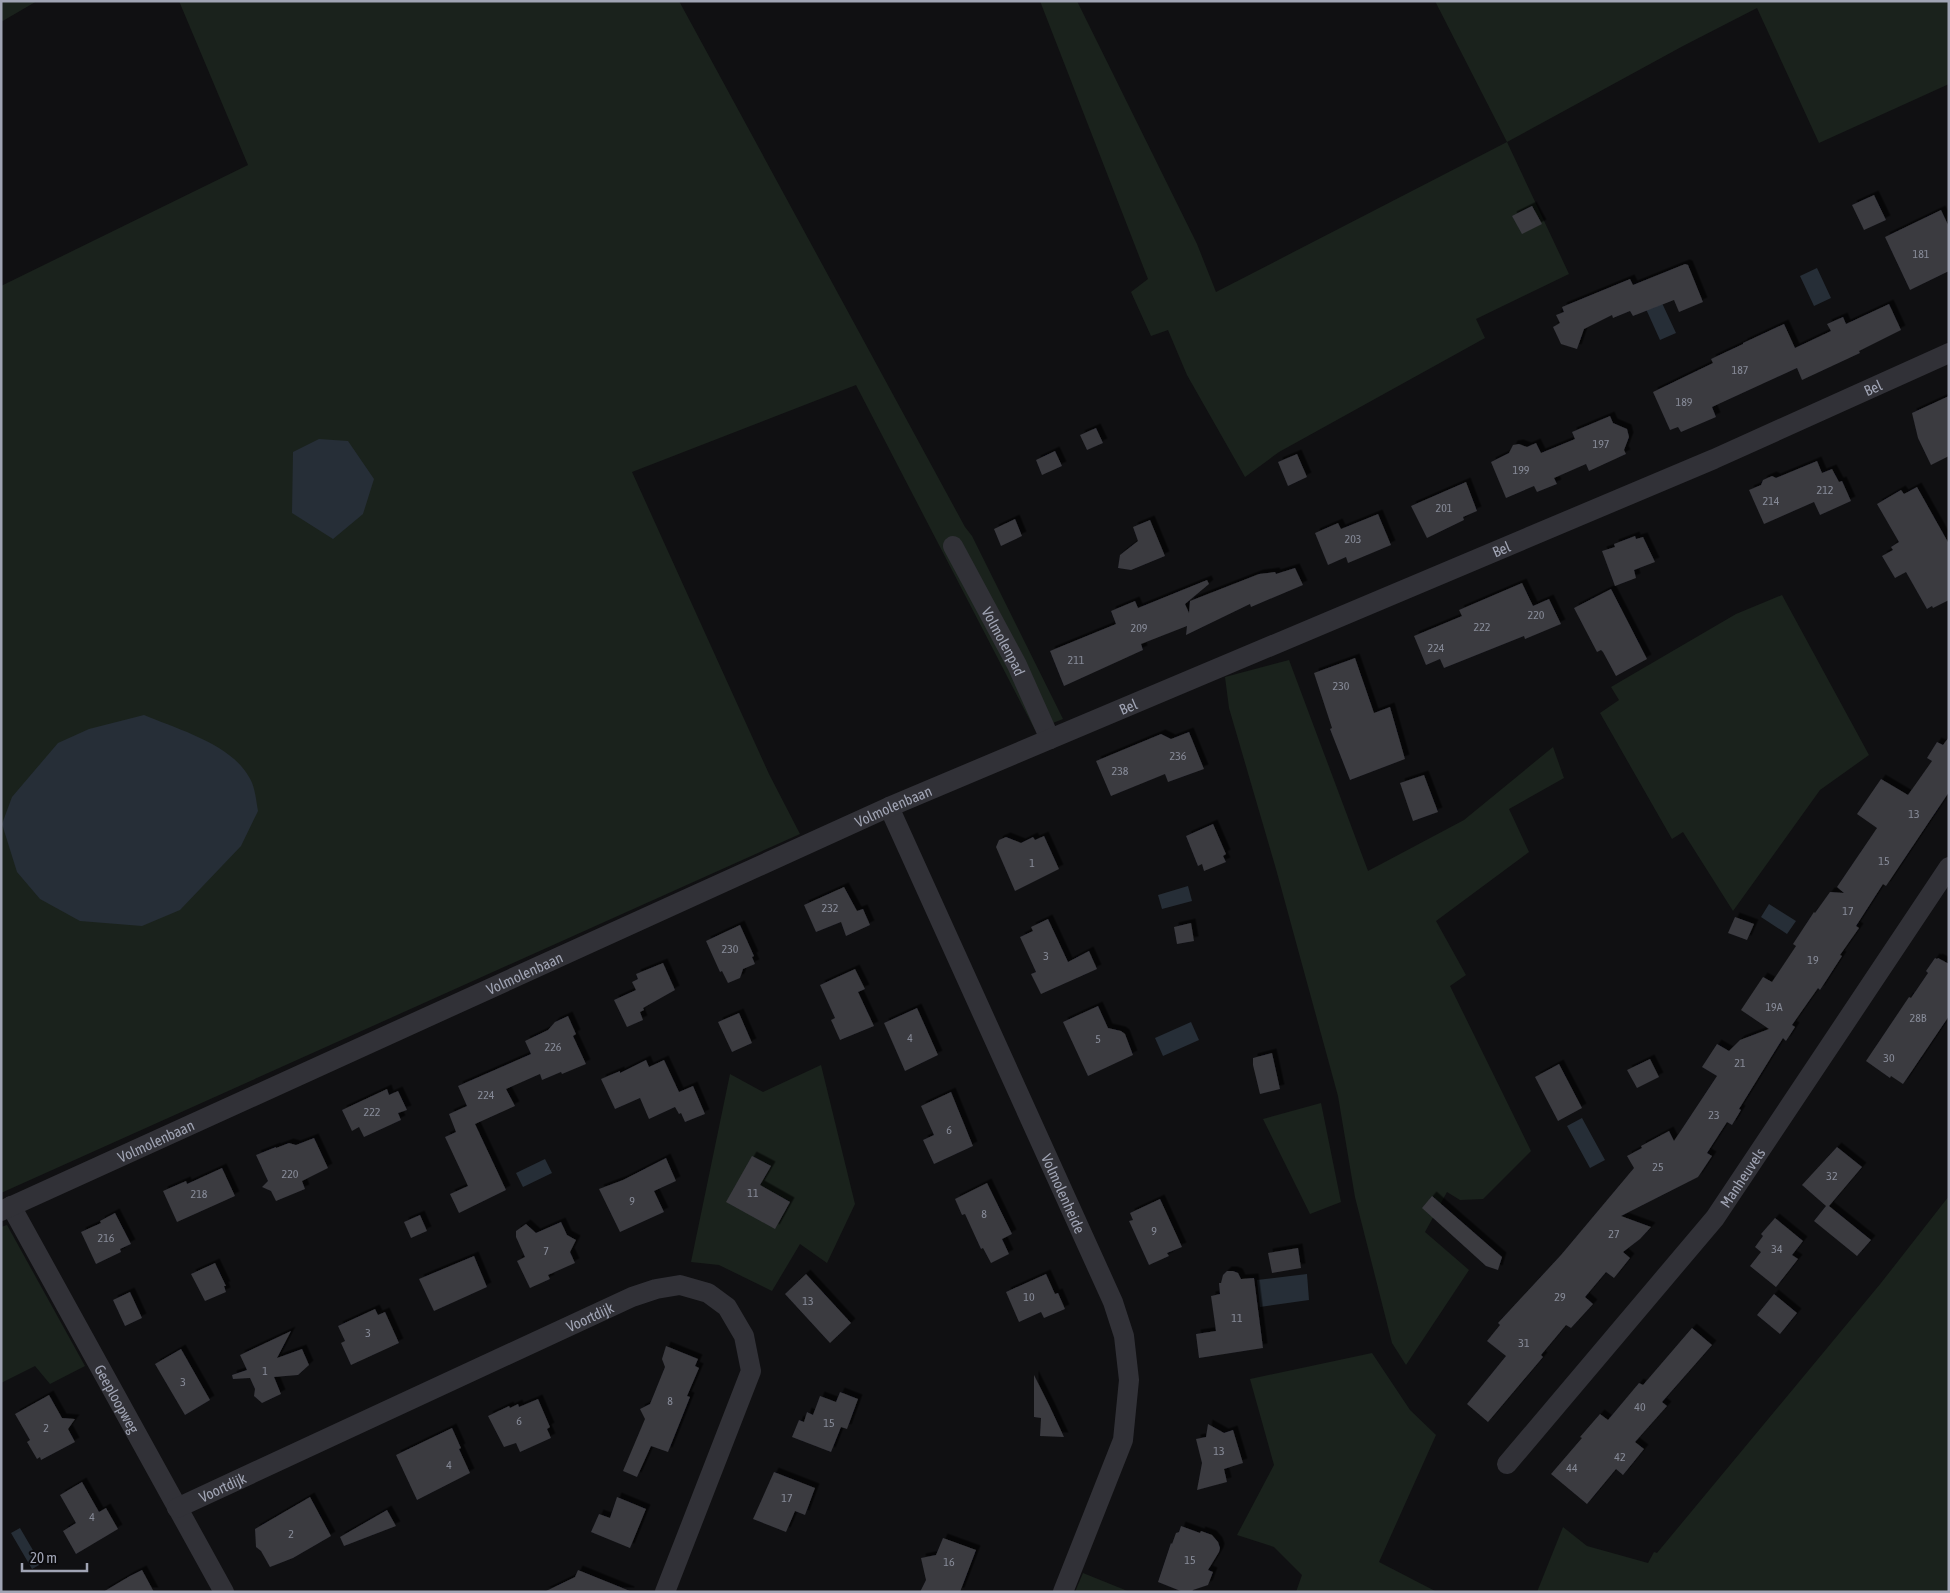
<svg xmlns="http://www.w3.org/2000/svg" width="1950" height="1593" font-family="'Asap Condensed',sans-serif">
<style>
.green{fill:#1a221c}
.water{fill:#262e37}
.building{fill:#3a3a40;filter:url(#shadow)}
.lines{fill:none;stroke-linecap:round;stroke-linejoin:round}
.street{stroke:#313137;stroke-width:20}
.labels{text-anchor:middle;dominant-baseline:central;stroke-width:4.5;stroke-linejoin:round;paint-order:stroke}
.number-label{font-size:12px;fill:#868a97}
.street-label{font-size:15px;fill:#a0a4b4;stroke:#0b0b0d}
</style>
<defs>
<filter id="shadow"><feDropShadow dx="4.5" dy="-4.5" stdDeviation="0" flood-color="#0009"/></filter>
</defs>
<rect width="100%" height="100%" fill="#101012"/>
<path class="green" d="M1 1H37L1 22Z
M179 1H679L965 527 972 536 1063 719 1035 730 856 385 632 472 769 774 800 834 1 1193V286L248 165Z
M1040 1H1077L1197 244 1216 292 1507 142 1435 1H1949V84L1819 143 1757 8 1683 46 1507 142 1569 274 1476 319 1485 338 1279 452 1245 477 1187 375 1168 330 1151 336 1131 292 1148 279Z
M1782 595 1869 755 1820 790 1733 911 1683 832 1672 839 1600 713 1619 700 1611 687 1736 614Z
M1289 660 1368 871 1464 820 1553 747 1564 778 1509 809 1529 852 1436 921 1466 975 1450 986 1531 1151 1483 1199 1460 1200 1447 1192 1425 1232 1469 1270 1406 1365 1392 1343 1355 1197 1338 1096 1276 869 1229 708 1225 677Z
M821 1065 855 1204 827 1263 800 1244 772 1291 719 1265 691 1262 730 1074 763 1092Z
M1321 1103 1341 1202 1310 1214 1263 1119Z
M1949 1196V1592H1537L1563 1527 1587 1546 1648 1563 1654 1552 1657 1553 1881 1283Z
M7 1225 85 1366 50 1384 35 1366 1 1383V1227Z
M1372 1353 1410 1410 1436 1435 1379 1562 1437 1592H1296L1302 1575 1274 1547 1237 1535 1274 1465 1250 1379Z
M1083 1573 1130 1592H1075Z"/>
<path class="water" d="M1817 268 1831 298 1814 306 1800 276Z
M1662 303 1676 333 1660 340 1646 309Z
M319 439 348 441 374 479 363 514 333 539 292 513 293 452Z
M144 715C177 729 231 744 249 777 255 786 256 800 258 811L241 846 180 910 142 926 80 921 40 899 17 872 2 824 12 797 58 743 89 729Z
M1188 886 1192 901 1162 909 1158 895Z
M1769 904 1796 921 1787 934 1761 917Z
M1191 1022 1199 1040 1163 1056 1155 1038Z
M1582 1118 1605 1160 1590 1168 1567 1126Z
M545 1159 552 1173 523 1187 516 1173Z
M1307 1274 1309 1300 1260 1307 1257 1280Z
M20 1528 41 1564 32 1569 11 1533Z"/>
<path class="building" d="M1874 195 1886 220 1864 230 1852 205Z
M1532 206 1542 224 1522 234 1512 216Z
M1941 210 1949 227V271L1910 290 1885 237Z
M1685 264 1688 265 1703 302 1679 312 1674 300 1633 316 1630 311 1613 318 1612 315 1584 329 1577 349 1561 344 1553 327 1560 323 1556 315 1564 312 1562 307 1630 279 1633 285Z
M1889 304 1901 330 1859 351 1860 353 1802 380 1797 368 1712 407 1716 417 1681 432 1678 427 1670 430 1653 392 1713 363 1711 359 1743 344V343L1784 324 1795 348 1831 331 1827 324 1843 317 1846 324Z
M1949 396V456L1931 465 1918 438 1912 413Z
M1610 416 1613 423 1627 429 1629 437 1624 450 1626 454 1589 471 1586 464 1554 478 1557 484 1537 492 1534 486 1506 498 1491 462 1509 453 1513 445 1519 444 1527 447 1536 443 1541 453 1575 439 1572 432Z
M1096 428 1103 443 1087 450 1080 435Z
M1055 451 1062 466 1042 475 1036 460Z
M1297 454 1307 477 1288 486 1278 462Z
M1817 461 1822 473 1832 469 1839 482 1842 481 1851 501 1820 515 1814 502 1764 524 1749 490 1761 485 1763 480 1772 476 1776 478Z
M1466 482 1477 511 1463 517 1464 520 1427 538 1411 506Z
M1917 487 1949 544V600L1933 608 1932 606 1927 609 1906 572 1895 578 1882 556 1893 550 1891 547 1899 542 1877 504 1901 490 1904 494Z
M1378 514 1391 545 1348 563 1346 557 1328 565 1315 533 1338 523 1341 529Z
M1015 519 1022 536 1001 546 994 529Z
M1150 520 1165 556 1131 570 1118 568 1120 555 1138 541 1133 527Z
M1635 536 1636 539 1643 537 1655 562 1634 570 1636 578 1615 586 1602 551 1615 547 1614 544Z
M1295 568 1303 585 1251 607 1250 604 1186 635 1187 626 1141 644 1143 650 1064 686 1050 651 1116 624 1111 611 1135 601 1138 608 1207 580 1209 584 1185 604 1189 613 1190 601 1259 574 1275 572 1276 574Z
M1522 583 1533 606 1549 599 1561 624 1525 639 1524 636 1444 668 1440 659 1426 665 1414 636 1462 616 1459 610Z
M1611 589 1647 659 1616 676 1603 652 1601 650 1597 652 1574 608Z
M1355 658 1374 713 1390 707 1405 759 1350 780 1330 729 1332 728 1314 673Z
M1189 732 1204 769 1168 782 1165 774 1111 796 1096 761 1161 734 1171 739Z
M1949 737V792L1886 886 1883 884 1856 926 1859 928 1840 955 1842 956 1820 990 1818 988 1792 1025 1795 1027 1786 1041 1783 1038 1739 1109 1741 1110 1732 1125 1727 1122 1707 1153 1712 1156 1698 1177 1621 1216 1651 1227 1640 1239 1623 1252 1630 1258 1614 1278 1606 1272 1585 1297 1593 1304 1571 1328 1566 1325 1541 1355 1543 1357 1488 1422 1467 1404 1506 1356 1487 1341 1500 1325 1498 1323 1561 1255 1634 1168 1627 1156 1642 1148 1641 1146 1669 1131 1674 1141 1717 1076 1702 1067 1717 1044 1729 1051 1740 1040 1769 1029 1741 1010 1763 977 1772 982 1796 946 1793 944 1814 912 1815 913 1830 892 1844 893 1837 887 1877 828 1857 814 1881 779 1908 795 1932 761 1927 758 1937 742 1943 745Z
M1424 775 1438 812 1413 821 1400 783Z
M1213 824 1226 854 1223 856 1226 862 1204 871 1202 864 1198 866 1186 836Z
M1044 836 1059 869 1015 891 996 847 999 840 1006 837 1021 843 1033 837 1035 840Z
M844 887 857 911 863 909 870 925 846 936 841 922 816 932 804 905Z
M1735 917 1754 924 1747 940 1728 933Z
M1048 919 1068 962 1089 951 1097 969 1041 994 1031 974 1036 972 1020 937 1033 931 1031 927Z
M1191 923 1194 941 1177 944 1174 927Z
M740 925 754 956 752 957 755 964 743 969 740 978 728 983 722 971 720 972 706 941Z
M1935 958 1937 959 1938 958 1949 964V1016L1903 1084 1891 1076 1890 1078 1866 1061 1909 997 1911 998 1928 973 1926 971Z
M663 963 675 990 643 1008 644 1010 640 1012 643 1020 627 1027 614 1000 636 990 632 982 638 979 636 974Z
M855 969 865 989 858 992 874 1026 840 1040 831 1020 835 1018 820 985Z
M1098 1006 1108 1028 1121 1031 1125 1034 1133 1055 1088 1076 1063 1022Z
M917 1008 938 1055 905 1071 884 1023Z
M739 1013 752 1043 732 1052 718 1022Z
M568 1016 576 1034 573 1036 586 1064 562 1074 561 1072 542 1080 540 1074 506 1089 515 1106 475 1124 506 1190 459 1213 450 1194 468 1186 445 1137 456 1132 449 1114 467 1106 458 1086 531 1054 525 1041 548 1030 555 1022Z
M1272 1053 1280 1089 1260 1094 1253 1065V1058Z
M1650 1059 1659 1077 1637 1088 1627 1070Z
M646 1060 649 1067 664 1060 679 1092 693 1086 705 1114 685 1122 681 1113 679 1114 675 1107 649 1119 640 1098 615 1109 601 1079 620 1071V1073Z
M1559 1064 1582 1108 1558 1121 1535 1077Z
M387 1089 389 1095 398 1091 407 1110 398 1113 401 1120 364 1137 359 1127 352 1131 342 1110Z
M951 1092 973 1146 934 1164 923 1140 934 1135 921 1106Z
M314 1138 328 1168 302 1181 305 1189 276 1201 271 1191 262 1187 268 1181 256 1155 276 1147V1148L289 1143 296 1145Z
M1837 1147 1862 1167 1829 1206 1871 1240 1857 1256 1814 1221 1826 1206 1802 1185Z
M752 1156 771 1166 760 1185 790 1202 775 1229 726 1202Z
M666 1158 676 1181 654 1191 664 1212 620 1232 599 1189 623 1180Z
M222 1168 235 1196 177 1222 163 1191 186 1181 187 1184Z
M987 1183 1012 1234 1002 1239 1009 1254 991 1263 983 1248 981 1249 965 1214 962 1215 955 1199Z
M1432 1196 1502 1257 1498 1270 1486 1266 1422 1208Z
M1160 1199 1182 1247 1167 1253 1169 1256 1149 1265 1129 1221 1133 1220 1130 1213Z
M115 1213 131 1244 120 1249 121 1252 96 1264 81 1232 101 1223 100 1221Z
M420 1215 427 1231 411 1238 404 1222Z
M1775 1218 1803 1241 1792 1255 1798 1259 1776 1287 1750 1266 1761 1252 1755 1247 1763 1236 1761 1234Z
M561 1222 567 1235 576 1240 570 1252 575 1263 548 1275 550 1279 530 1288 517 1261 525 1257 516 1237V1231L526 1224 536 1233Z
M1298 1248 1301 1268 1272 1273 1268 1253Z
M474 1256 487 1287 434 1311 419 1279Z
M215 1263 226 1286H224L226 1292 205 1301 191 1274Z
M1227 1271H1233L1238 1273 1241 1279 1254 1278 1263 1348 1199 1358 1196 1334 1216 1331 1211 1296 1220 1294 1219 1283H1221L1223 1275Z
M806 1274 851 1323 830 1343 785 1294Z
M1046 1274 1055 1294 1058 1293 1065 1309 1044 1318 1041 1312 1019 1322 1006 1292Z
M130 1292 142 1318 125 1326 113 1300Z
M1774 1294 1797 1313 1780 1334 1757 1315Z
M375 1309 378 1315 385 1312 399 1343 351 1365 341 1343 345 1341 338 1326Z
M1692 1328 1712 1345 1662 1402 1667 1406 1635 1442 1644 1449 1623 1475 1616 1469 1587 1504 1551 1474 1582 1438 1580 1437 1600 1414 1608 1420 1639 1383 1643 1385Z
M291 1331 277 1358 302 1349 309 1365 298 1375 274 1377 281 1394 262 1403 254 1396 255 1389 250 1378 233 1379 232 1375 247 1370 240 1355Z
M666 1346 698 1359 695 1366 699 1368 687 1396 690 1397 668 1452 651 1446 637 1477 623 1471 645 1419 640 1409 650 1404 665 1367 662 1359Z
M181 1349 210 1400 185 1415 155 1364Z
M1034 1375 1050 1407 1064 1437 1040 1436 1041 1418 1034 1417Z
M840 1392 858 1399 847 1429 841 1427 831 1452 792 1437 799 1420 804 1422 807 1412 813 1415 820 1396 836 1402Z
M49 1395 62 1418 75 1419 68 1429 75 1442 41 1460 40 1457 37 1459 27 1442 30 1440 15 1414Z
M538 1399 550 1427 547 1429 551 1438 520 1452 516 1443 504 1447 488 1416 509 1406 510 1408 518 1404 519 1407Z
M1208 1424 1224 1433 1233 1430 1243 1463 1224 1469 1227 1482 1197 1490 1202 1463 1196 1439 1206 1437Z
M452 1428 461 1448 459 1449 470 1473 417 1500 396 1455Z
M774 1472 815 1488 805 1515 795 1511 786 1532 753 1519Z
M82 1482 99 1512 106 1508 118 1529 76 1554 63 1531 76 1523 60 1495Z
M310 1497 331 1536 293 1558 270 1567 261 1551 256 1547 255 1529Z
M617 1497 646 1509 630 1548 591 1532 599 1514 610 1518Z
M387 1510 396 1526 344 1546 340 1537Z
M1181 1526 1200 1533 1201 1531 1212 1535 1218 1542 1220 1548 1219 1552 1208 1570 1213 1572 1208 1585 1193 1590 1192 1592H1183L1158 1582 1171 1543 1172 1544 1176 1533 1179 1532Z
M943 1538 976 1550 960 1592H920L926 1580 921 1558 936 1555Z
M142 1570 154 1592H103L130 1576Z
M578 1570 630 1591V1592H544L575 1577Z"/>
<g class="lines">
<g class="street">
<path id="s1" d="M953 546 1017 665 1050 739"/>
<path id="s2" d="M889 807 1113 1302 1124 1336 1129 1380 1123 1440 1063 1592"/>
<path id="s3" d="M11 1206 224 1592"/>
<path id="s4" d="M1 1211 889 807 1714 459 1949 353"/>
<path id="s5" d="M1507 1464 1715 1218 1949 867"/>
<path id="s6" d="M177 1508 632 1297 656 1289 680 1285 708 1293 727 1307 744 1336 751 1371 665 1592"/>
</g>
</g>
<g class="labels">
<g class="number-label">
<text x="1921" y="254">181</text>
<text x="1740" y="370">187</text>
<text x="1684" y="402">189</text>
<text x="1601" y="444">197</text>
<text x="1521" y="470">199</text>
<text x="1825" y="490">212</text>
<text x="1771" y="501">214</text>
<text x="1444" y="508">201</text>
<text x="1353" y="539">203</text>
<text x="1536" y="615">220</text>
<text x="1482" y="627">222</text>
<text x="1139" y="628">209</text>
<text x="1436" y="648">224</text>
<text x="1076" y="660">211</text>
<text x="1341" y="686">230</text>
<text x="1178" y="756">236</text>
<text x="1120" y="771">238</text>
<text x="1914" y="814">13</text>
<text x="1884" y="861">15</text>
<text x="1032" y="863">1</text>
<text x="830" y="908">232</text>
<text x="1848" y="911">17</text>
<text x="730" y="949">230</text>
<text x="1046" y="956">3</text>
<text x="1813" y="960">19</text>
<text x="1774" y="1007">19A</text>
<text x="1918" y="1018">28B</text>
<text x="910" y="1038">4</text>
<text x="1098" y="1039">5</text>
<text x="553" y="1047">226</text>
<text x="1889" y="1058">30</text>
<text x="1740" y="1063">21</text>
<text x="486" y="1095">224</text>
<text x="372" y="1112">222</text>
<text x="1714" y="1115">23</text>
<text x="949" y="1130">6</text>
<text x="1658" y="1167">25</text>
<text x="290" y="1174">220</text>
<text x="1832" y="1176">32</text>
<text x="753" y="1193">11</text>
<text x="199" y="1194">218</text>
<text x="632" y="1201">9</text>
<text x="984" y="1214">8</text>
<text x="1154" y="1231">9</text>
<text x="1614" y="1234">27</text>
<text x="106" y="1238">216</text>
<text x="1777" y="1249">34</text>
<text x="546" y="1251">7</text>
<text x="1029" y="1297">10</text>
<text x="1560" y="1297">29</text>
<text x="808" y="1301">13</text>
<text x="1237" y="1318">11</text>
<text x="368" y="1333">3</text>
<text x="1524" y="1343">31</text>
<text x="265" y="1371">1</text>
<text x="183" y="1382">3</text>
<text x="670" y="1401">8</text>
<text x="1640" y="1407">40</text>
<text x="519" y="1421">6</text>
<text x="829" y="1423">15</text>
<text x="46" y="1428">2</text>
<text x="1219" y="1451">13</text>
<text x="1620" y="1457">42</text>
<text x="449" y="1465">4</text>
<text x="1572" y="1468">44</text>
<text x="787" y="1498">17</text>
<text x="92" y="1517">4</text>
<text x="291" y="1534">2</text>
<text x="1190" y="1560">15</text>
<text x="949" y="1562">16</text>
</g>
<g class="street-label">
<text stroke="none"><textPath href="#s4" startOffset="2045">Bel</textPath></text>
<text stroke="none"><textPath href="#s4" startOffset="1640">Bel</textPath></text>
<text stroke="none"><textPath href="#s1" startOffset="108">Volmolenpad</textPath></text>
<text stroke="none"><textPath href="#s4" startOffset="1235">Bel</textPath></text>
<text stroke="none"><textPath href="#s4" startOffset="980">Volmolenbaan</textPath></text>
<text stroke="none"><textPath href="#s4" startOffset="575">Volmolenbaan</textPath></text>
<text stroke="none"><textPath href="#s4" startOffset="170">Volmolenbaan</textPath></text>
<text stroke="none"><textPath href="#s5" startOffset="371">Manheuvels</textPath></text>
<text stroke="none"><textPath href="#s2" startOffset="424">Volmolenheide</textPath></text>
<text stroke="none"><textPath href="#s6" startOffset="455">Voortdijk</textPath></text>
<text stroke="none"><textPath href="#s3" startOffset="220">Geeploopweg</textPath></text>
<text stroke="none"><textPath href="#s6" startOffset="50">Voortdijk</textPath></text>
</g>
</g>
<rect width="1950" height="1593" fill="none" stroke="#a0a4b4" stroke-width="5"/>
<path d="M22 1563v8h65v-8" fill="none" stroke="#a0a4b4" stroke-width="2.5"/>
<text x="30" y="1563" font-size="15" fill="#a0a4b4" stroke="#0b0b0d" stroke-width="4" paint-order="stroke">20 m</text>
</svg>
